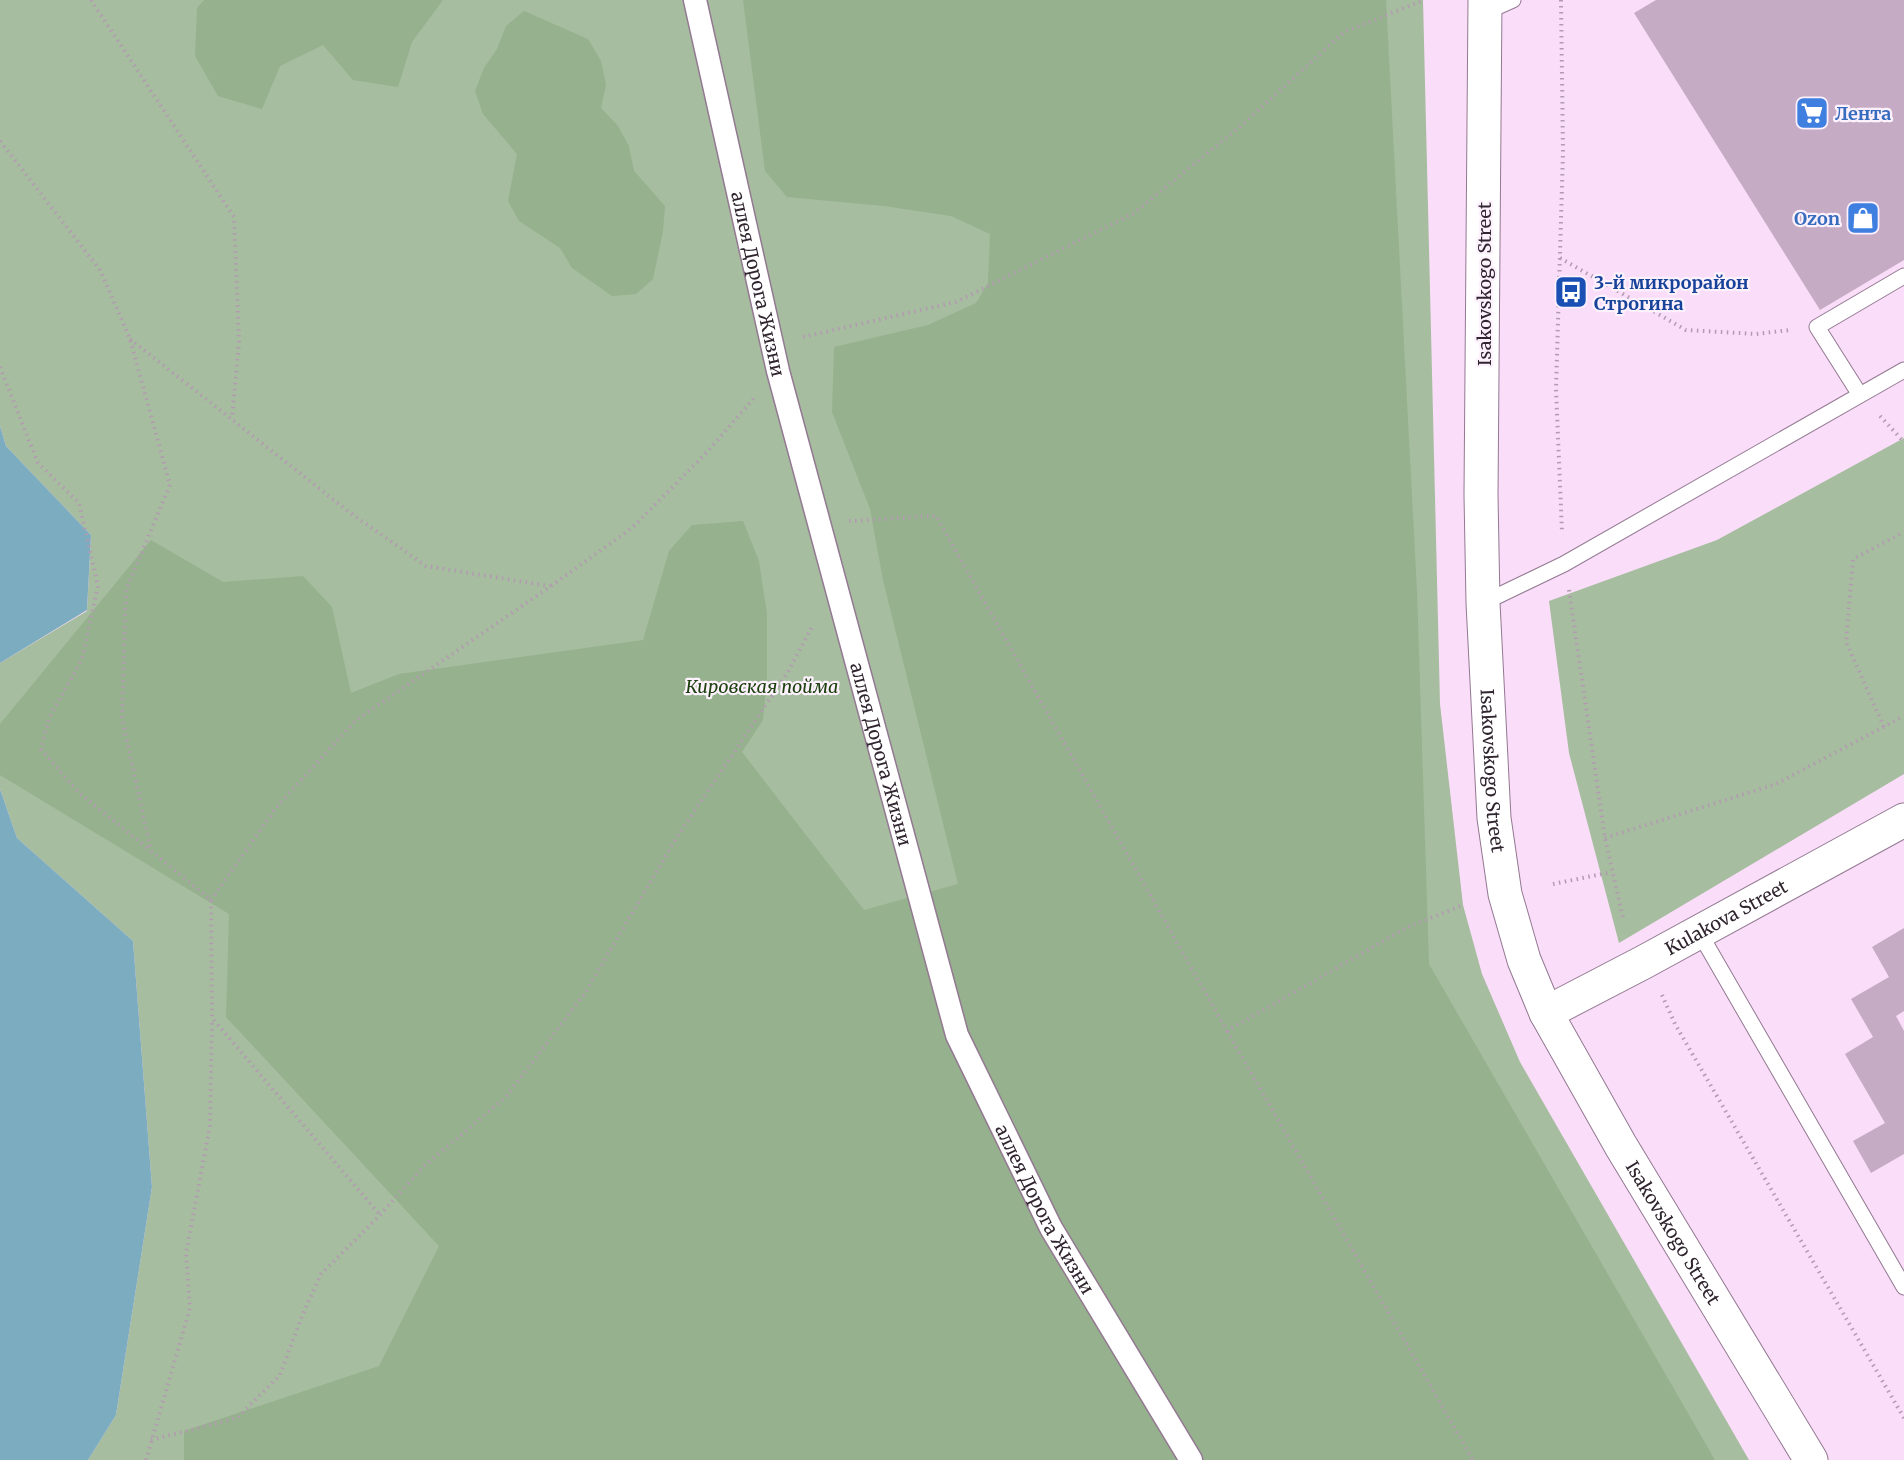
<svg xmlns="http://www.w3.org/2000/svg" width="1904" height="1460" font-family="Merriweather,serif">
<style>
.green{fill:#a6bd9f}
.forest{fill:#96b18d}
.water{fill:#7cacbf}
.building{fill:#c6abc5}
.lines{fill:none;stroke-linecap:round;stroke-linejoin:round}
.service-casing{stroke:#937992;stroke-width:17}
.pedestrian-casing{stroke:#937992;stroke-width:25}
.tertiary-casing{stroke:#937992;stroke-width:35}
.path{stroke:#b29bb1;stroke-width:4;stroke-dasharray:1.5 4.5;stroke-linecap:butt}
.service{stroke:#fff;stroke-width:15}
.pedestrian{stroke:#fff;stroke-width:22}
.tertiary{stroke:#fff;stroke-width:33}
.labels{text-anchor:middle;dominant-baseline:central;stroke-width:4.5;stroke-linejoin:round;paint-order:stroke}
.shop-label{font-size:18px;font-weight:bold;fill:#366cbe;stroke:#fcf1fc;text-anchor:start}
.transit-label{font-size:18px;font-weight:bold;fill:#164399;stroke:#fcf1fc;text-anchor:start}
.street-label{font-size:18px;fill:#30252f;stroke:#fcf1fc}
.park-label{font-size:18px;font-style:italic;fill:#1b400d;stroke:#fcf1fc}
</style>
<rect width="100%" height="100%" fill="#faddf9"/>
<path class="green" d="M0 0H1423L1440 704 1463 905 1482 974 1520 1062 1749 1460H88L116 1415 152 1187 133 941 17 838 0 789V663L87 611 91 535 6 446 0 426Z
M1904 438V774L1619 943 1569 753 1549 601 1717 540Z"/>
<path class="forest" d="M204 0H443L412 42 398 87 353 80 323 45 280 66 262 109 218 96 195 56 197 8Z
M743 0H1386L1417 591 1429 964 1715 1460H184V1431L379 1366 439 1246 226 1017 229 914 0 775V724L151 540 223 582 303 576 332 607 351 693 399 674 643 640 669 551 692 525 743 521 759 561 767 614V677L763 720 742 752 864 910 958 884 883 580 870 509 832 412 834 347 928 325 976 303 988 283 990 234 951 216 884 206 787 197 765 171Z
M524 11 588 39 601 61 606 85 601 108 618 126 629 146 634 171 665 206 663 231 653 279 636 294 612 296 572 268 560 248 519 221 508 201 517 154 483 114 475 91 484 68 497 49 506 26Z"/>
<path class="water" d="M0 426 6 446 91 535 87 610 0 663Z
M0 789 17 838 133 941 152 1187 116 1415 88 1460H0Z"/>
<path class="building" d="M1656 0H1904V260L1820 310 1634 13Z
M1904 928V1011L1896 1016 1904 1031V1154L1871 1173 1853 1141 1885 1123 1845 1054 1873 1037 1851 999 1889 977 1872 947Z"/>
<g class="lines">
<defs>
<path id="service" d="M1486 12 1513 0
M1860 395 1817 327 1904 276
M1483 603 1564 564 1904 370
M1699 932 1904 1287"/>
<g id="pedestrian">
<path id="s1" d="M695 0 778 371 957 1035 1051 1228 1191 1460"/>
</g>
<g id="tertiary">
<path id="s2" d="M1485 0 1481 495 1483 603 1494 818 1505 894 1524 960 1546 1013 1621 1146 1811 1460"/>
<path id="s3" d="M1546 1013 1644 962 1904 820"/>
</g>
</defs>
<use href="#service" class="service-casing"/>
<use href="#pedestrian" class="pedestrian-casing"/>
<use href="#tertiary" class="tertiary-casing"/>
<path class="path" d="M91 0 234 217 239 342 232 419
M1561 0 1563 152 1556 389 1562 532
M0 141 100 270 130 339 170 485 126 590 122 718 151 851 211 900 212 1018 380 1215
M1560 258 1686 330 1756 334 1790 330
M803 337 956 302 1134 213 1242 125 1344 32 1424 0
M130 339 349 512 426 566 550 586
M0 367 38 463 79 503 98 586 82 659 49 718 41 749 79 793 150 850
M1880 416 1904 442
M849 521 936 516 1227 1031 1406 928 1463 905
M1569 590 1605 838 1623 918
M1884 727 1846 642 1853 559 1904 532
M1605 838 1776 784 1904 716
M1553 884 1612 872
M211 900 275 809 355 721 551 586 632 528 708 451 754 398
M1662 995 1675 1024 1904 1418
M1227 1031 1473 1460
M151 1440 237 1418 280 1375 302 1316 321 1274 380 1215 424 1166 505 1098 585 993 677 837 788 672 813 625
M146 1460 190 1308 186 1253 210 1126 212 1019"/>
<use href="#service" class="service"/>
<use href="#pedestrian" class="pedestrian"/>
<use href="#tertiary" class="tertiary"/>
</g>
<defs>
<symbol id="supermarket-square" viewBox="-11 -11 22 22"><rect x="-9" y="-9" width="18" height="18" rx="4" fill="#3f7fe0" stroke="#fcf1fc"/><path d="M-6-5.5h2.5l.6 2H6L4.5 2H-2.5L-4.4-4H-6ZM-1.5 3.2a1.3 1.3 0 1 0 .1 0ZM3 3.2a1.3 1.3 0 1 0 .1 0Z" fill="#fff"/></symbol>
<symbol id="shop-square" viewBox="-11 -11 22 22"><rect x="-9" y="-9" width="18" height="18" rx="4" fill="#3f7fe0" stroke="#fcf1fc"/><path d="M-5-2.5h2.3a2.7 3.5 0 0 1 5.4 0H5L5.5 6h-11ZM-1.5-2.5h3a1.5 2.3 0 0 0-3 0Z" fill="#fff"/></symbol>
<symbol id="bus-square" viewBox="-11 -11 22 22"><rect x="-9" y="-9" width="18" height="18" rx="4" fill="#1a4fb4" stroke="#fcf1fc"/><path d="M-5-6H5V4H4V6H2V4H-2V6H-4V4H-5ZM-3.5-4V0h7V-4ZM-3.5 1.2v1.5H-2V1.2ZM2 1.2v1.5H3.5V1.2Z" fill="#fff"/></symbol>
</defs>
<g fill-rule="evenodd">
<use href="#supermarket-square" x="1793" y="94" width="38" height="38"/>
<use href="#shop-square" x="1844" y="199" width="38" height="38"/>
<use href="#bus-square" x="1552" y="273" width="38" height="38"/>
</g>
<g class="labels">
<g class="shop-label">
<text x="1835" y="113">Лента</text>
<text x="1840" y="218" text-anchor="end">Ozon</text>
</g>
<g class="transit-label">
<text x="1594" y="282">3-й микрорайон<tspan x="1594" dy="21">Строгина</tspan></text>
</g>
<g class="street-label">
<text stroke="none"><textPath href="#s1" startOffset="291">аллея Дорога Жизни</textPath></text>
<text transform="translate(1484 284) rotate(-90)">Isakovskogo Street</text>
<text stroke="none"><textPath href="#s1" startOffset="777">аллея Дорога Жизни</textPath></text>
<text stroke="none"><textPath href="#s2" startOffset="771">Isakovskogo Street</textPath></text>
<text stroke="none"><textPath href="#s3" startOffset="204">Kulakova Street</textPath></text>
<text stroke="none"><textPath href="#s1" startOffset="1263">аллея Дорога Жизни</textPath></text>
<text stroke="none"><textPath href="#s2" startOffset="1275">Isakovskogo Street</textPath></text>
</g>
<g class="park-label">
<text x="762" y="686">Кировская пойма</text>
</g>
</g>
</svg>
